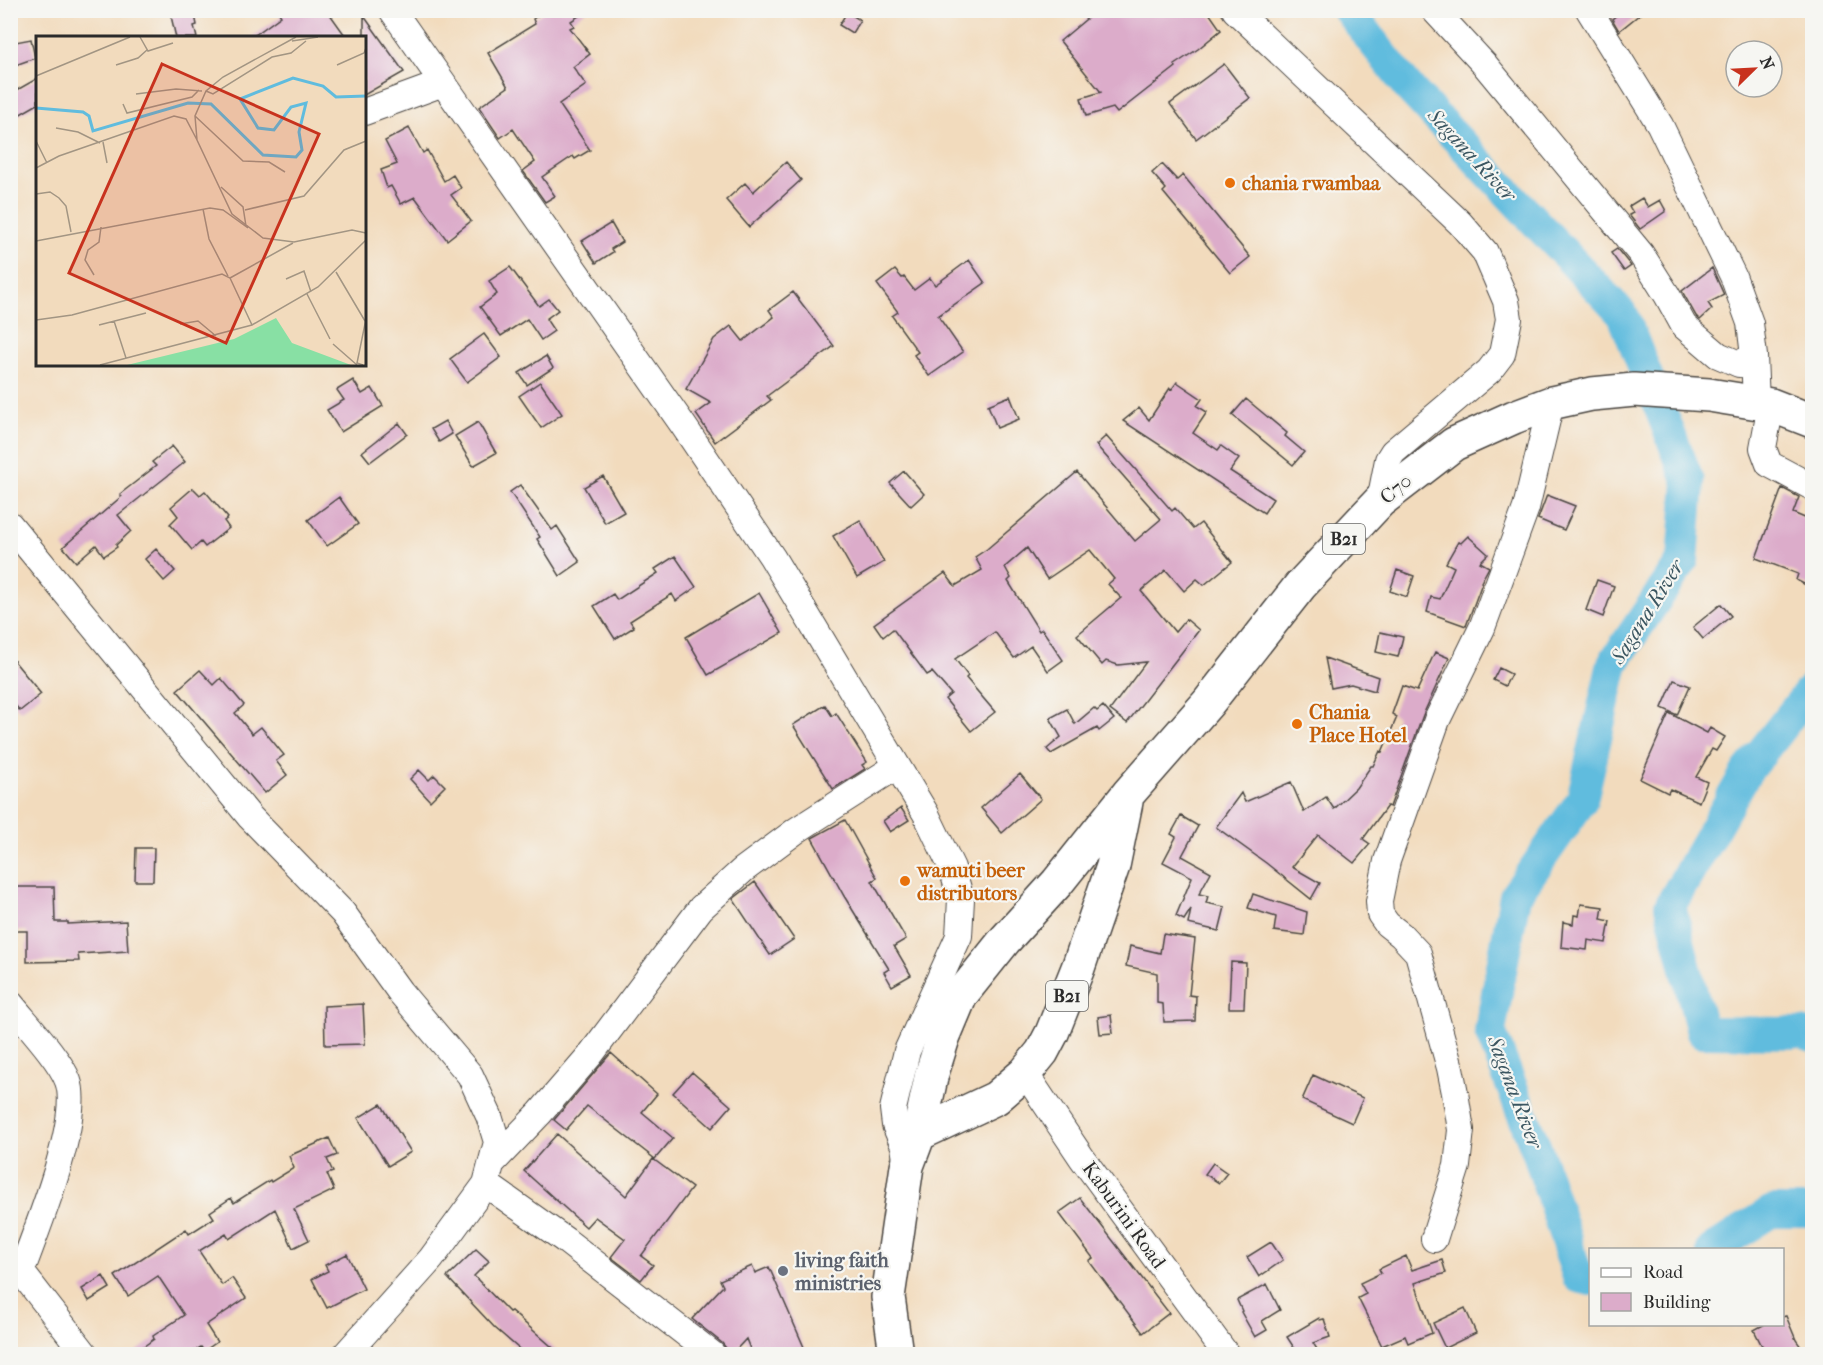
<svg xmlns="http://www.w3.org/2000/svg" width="1823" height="1365" font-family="'IM FELL French Canon',serif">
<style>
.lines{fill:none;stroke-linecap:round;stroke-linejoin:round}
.river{stroke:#60bcde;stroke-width:32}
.building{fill:#dcacca}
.minor-casing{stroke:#494541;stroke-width:28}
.highway-casing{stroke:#494541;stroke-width:36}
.minor{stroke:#fff;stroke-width:26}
.highway{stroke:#fff;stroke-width:33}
.food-dot{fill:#e8710a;stroke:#f6f6f2;stroke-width:2}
.worship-dot{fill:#6b7280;stroke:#f6f6f2;stroke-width:2}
.labels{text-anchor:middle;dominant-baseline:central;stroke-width:4.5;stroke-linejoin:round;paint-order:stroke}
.shield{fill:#f6f6f2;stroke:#686867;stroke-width:1.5}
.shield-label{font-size:18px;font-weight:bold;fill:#2b2b2b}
.food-label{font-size:20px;font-weight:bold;fill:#c56008;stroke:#f6f6f2;text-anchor:start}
.street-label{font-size:20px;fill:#2b2b2b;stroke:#f6f6f2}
.worship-label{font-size:20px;font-weight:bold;fill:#5b616d;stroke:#f6f6f2;text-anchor:start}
.water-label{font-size:21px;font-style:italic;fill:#3b5661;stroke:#f6f6f2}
.inset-river{fill:none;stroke:#60bcde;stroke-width:3}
.inset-road{fill:none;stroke:#a29583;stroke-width:1.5}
.view{fill:#c8321e;fill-opacity:0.15;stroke:#c8321e;stroke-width:3}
.inset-edge{fill:none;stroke:#2b2b2b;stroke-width:3}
</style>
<rect width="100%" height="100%" fill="#f6f6f2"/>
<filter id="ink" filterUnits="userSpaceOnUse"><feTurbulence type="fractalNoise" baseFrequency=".0167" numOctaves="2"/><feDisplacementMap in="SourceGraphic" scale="12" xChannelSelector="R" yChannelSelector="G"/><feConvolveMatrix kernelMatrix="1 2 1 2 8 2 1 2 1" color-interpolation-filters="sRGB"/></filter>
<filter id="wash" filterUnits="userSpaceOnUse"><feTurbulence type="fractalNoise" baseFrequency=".008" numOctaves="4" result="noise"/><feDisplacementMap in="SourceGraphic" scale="24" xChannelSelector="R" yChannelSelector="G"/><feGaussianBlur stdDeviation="1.35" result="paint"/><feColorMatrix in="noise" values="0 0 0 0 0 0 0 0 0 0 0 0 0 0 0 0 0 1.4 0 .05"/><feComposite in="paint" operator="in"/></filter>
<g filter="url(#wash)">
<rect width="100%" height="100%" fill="#f2dbbd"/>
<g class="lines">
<path class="river" d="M1348 10 1407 86 1623 315 1689 482 1683 560 1613 663 1582 800 1515 896 1490 1031 1539 1156 1578 1277 1590 1280
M1812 688 1747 771 1670 906 1702 1032 1801 1033 1812 1037
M1712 1250 1772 1211H1812"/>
</g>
<g id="blocks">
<path class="building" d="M194 10 197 25 194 26 197 38H176L171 16Z
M277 10H327L347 38H251L281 16Z
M546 10H588L571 21 574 26 570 28 590 54 573 67 586 85 559 104 590 150 575 159 573 156 542 177 555 196 545 202 523 171 535 162 513 129 500 138 479 107 508 87 488 53 535 24 533 19Z
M1097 10H1207L1221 30 1198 49 1174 65 1176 67 1117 113 1113 108 1086 116 1081 98 1101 92 1060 41Z
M1623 10H1645L1619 31 1612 19Z
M847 12 860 20 852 33 839 25Z
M364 16 404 72 364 95Z
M31 39 35 58 10 67V43Z
M1224 64 1250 98 1196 139 1170 104Z
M38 78V104L10 120V94Z
M409 128 423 153 427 150 444 181 453 175 461 188 451 195 471 221 447 240 415 197 401 204 391 186 387 188 381 170 397 164 385 141Z
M786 162 801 180 749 227 726 200 745 183 753 192Z
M1162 164 1177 180 1183 175 1250 257 1230 273 1163 192 1166 189 1152 173Z
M1642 198 1648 207 1660 200 1666 211 1640 229 1629 215 1633 213 1629 206Z
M611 223 622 242 611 249 613 252 596 263 582 241Z
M1617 249 1631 266 1624 271 1611 253Z
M969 260 985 283 938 316 963 352 929 376 914 355 918 352 892 316 898 312 877 284 895 270 902 278 904 277 914 290 930 278 935 285Z
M510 267 539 306 549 299 558 310 546 319 554 331 541 340 527 319 501 336 480 307 497 294 489 281Z
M1712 268 1724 295 1708 303 1712 309 1700 320 1696 316 1682 291Z
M793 292 834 346 767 396 771 400 715 442 696 414 711 403 686 389 714 339 731 326 743 341 774 317 769 310Z
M484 334 501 357 467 382 450 359Z
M546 356 553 368 527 385 519 373Z
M353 380 362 394 372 388 383 406 341 432 327 410 344 400 337 390Z
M540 382 562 414 541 428 519 396Z
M1177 382 1202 399 1197 406 1207 412 1193 433 1218 450 1221 446 1239 459 1230 471 1273 499 1264 513 1123 421 1139 408 1149 420 1170 388 1172 389Z
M1010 396 1019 419 997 428 988 405Z
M1246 399 1287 433 1285 436 1304 452 1293 465 1232 415Z
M445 421 452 434 439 442 431 429Z
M478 422 496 453 473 466 455 436Z
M399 423 407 434 370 462 362 452Z
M1106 436 1172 511 1175 508 1193 529 1201 523 1232 562 1204 585 1197 579 1184 591 1166 570 1141 591 1175 632 1186 619 1199 630 1127 723 1110 710 1146 662 1118 665 1106 661 1102 665 1077 635 1121 598 1108 584 1114 579 1090 550 1047 579 1027 548 1005 567 1011 578 1008 581 1039 631 1042 629 1063 660 1048 671 1031 646 1014 658 995 632 955 659 968 676 966 678 995 712 971 731 945 699 951 694 932 672 927 675 893 629 883 637 874 624 945 573 955 586 982 570 975 557 987 549 1077 472 1135 541 1161 519 1096 445Z
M172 446 185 462 118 515 131 531 116 545 117 547 104 556 96 545 76 562 63 547 122 496 120 494 156 466 152 462Z
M904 471 924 494 911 506 890 483Z
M603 476 624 512 605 523 584 487Z
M520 485 552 530 557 526 580 562 560 576 537 539 540 537 510 492Z
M193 488 200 495 205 491 228 518 224 521 229 528 205 547 201 542 192 550 170 524 178 516 171 507Z
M1782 488 1799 497 1793 513 1812 521V588L1796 580 1798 574 1756 558Z
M1547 495 1575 506 1564 530 1538 519Z
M339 497 358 524 327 546 308 520Z
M860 520 884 562 857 578 833 536Z
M1468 536 1488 554 1480 562 1489 567 1481 582 1482 583 1466 626 1427 612 1431 597 1440 599 1454 567 1446 563 1458 542 1461 543Z
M156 549 175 571 164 581 145 559Z
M675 556 696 587 676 601 672 594 630 621 634 627 615 639 594 606 613 594 617 600 658 573 655 569Z
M1397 570 1414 576 1407 597 1390 591Z
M1597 580 1614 586 1603 617 1586 610Z
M759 593 782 633 708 675 686 637Z
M1721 604 1731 616 1703 639 1693 627Z
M1380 632 1403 637 1398 657 1376 652Z
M1435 652 1449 658 1423 715 1390 807 1387 806 1363 839 1370 844 1354 863 1318 835 1292 867 1320 883 1311 899 1266 863 1216 827 1241 793 1245 802 1291 782 1304 812 1326 797 1334 809 1356 788 1371 766H1373L1380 751 1382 752 1397 717 1392 714 1402 686 1417 691Z
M10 656 41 694 20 711 10 699Z
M1325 658 1378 677 1375 691 1351 684 1331 688Z
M1499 668 1511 674 1505 686 1493 680Z
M200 670 214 685 221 678 244 705 235 713 252 734 261 727 284 755 276 761 287 775 265 793 177 690Z
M1674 680 1690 686 1677 715 1662 708Z
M825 705 832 716 836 713 867 762 862 765 865 769 833 789 793 725Z
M1103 706 1114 719 1099 731 1097 728 1051 754 1047 749 1061 737 1050 718 1067 709 1075 724 1094 708 1097 711Z
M1669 713 1707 733 1710 728 1725 737 1716 751 1712 749 1696 777 1707 782 1699 802 1670 789 1668 793 1640 779Z
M419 770 429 780 434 775 445 786 430 801 410 779Z
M1020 774 1041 799 1002 833 981 808Z
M901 808 909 820 890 832 883 821Z
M1181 816 1198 826 1182 856 1211 872 1199 894 1208 896 1206 903 1225 907 1219 931 1188 924 1191 909 1184 920 1176 916 1192 877 1163 862 1176 837 1171 834Z
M845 820 877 878 872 881 906 939 894 946 911 975 892 986 884 972 889 969 844 896 812 838Z
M136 848H154L153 881H135Z
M755 882 794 939 770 955 733 899Z
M10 887H54L55 922H68V924L126 921 128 951 78 954 79 961 27 962V931H10Z
M1253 894 1307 912 1304 935 1274 931 1276 917 1248 908Z
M1581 904 1603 907 1601 919 1610 921 1606 943 1588 940 1587 950 1561 947 1563 922 1573 924 1574 915 1579 916Z
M1163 934 1195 939 1189 995 1196 996 1195 1021 1164 1022 1163 1004 1157 1003V973L1126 966 1130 946 1160 953Z
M1231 962 1246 963 1244 1008H1229Z
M363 1004 365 1044 325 1045 324 1006Z
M1111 1015 1113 1033 1100 1034 1098 1017Z
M611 1053 657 1094 642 1112 673 1138 655 1159 587 1106 566 1130 554 1120Z
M692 1072 731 1106 712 1128 673 1093Z
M1313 1075 1363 1098 1352 1123 1302 1100Z
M381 1104 411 1152 388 1166 358 1118Z
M557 1134 626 1196 653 1159 692 1188 641 1256 653 1265 641 1280 611 1257 625 1239 595 1217 586 1227 524 1171Z
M329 1138 337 1155 327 1159 333 1172 327 1174 334 1190 294 1209 309 1240 293 1248 275 1209 229 1239 226 1234 199 1251 222 1285 232 1278 246 1298 206 1325 217 1342 204 1351 201 1347 189 1354H133L154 1339 153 1336 184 1315 158 1276 128 1296 115 1276 186 1229 189 1234 214 1218 210 1212 231 1198 234 1203 270 1180 271 1182 294 1168 289 1156Z
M1213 1163 1227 1173 1219 1183 1205 1174Z
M1080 1198 1169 1313 1143 1333 1089 1261 1093 1258 1059 1213Z
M1271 1242 1283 1260 1259 1277 1247 1257Z
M476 1249 489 1261 474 1276 509 1312 511 1311 560 1354H525L495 1328 447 1277Z
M347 1254 364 1289 327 1308 312 1279 328 1271 325 1265Z
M1406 1256 1412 1270 1442 1260 1446 1273 1415 1283 1432 1333 1408 1343 1405 1336 1382 1346 1358 1298 1366 1294 1360 1283 1381 1273 1379 1269Z
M752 1266 755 1273 769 1267 807 1354H752L746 1339 732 1354H727L726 1348 722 1343 692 1319 723 1286 720 1280Z
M103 1276 110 1288 89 1301 82 1289Z
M1267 1284 1280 1310 1262 1321 1267 1330 1255 1337 1241 1312 1242 1311 1237 1300Z
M1465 1308 1476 1333 1445 1348 1433 1323Z
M1786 1316 1796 1340 1806 1354H1769L1761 1344 1754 1330 1765 1324H1782V1317Z
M1319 1318 1320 1320 1324 1319 1330 1337 1313 1343 1320 1354H1298L1287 1337Z"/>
</g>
</g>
<g filter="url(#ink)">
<use href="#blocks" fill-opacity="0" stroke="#494541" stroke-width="1.5"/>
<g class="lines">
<defs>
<path id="minor" d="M392 10 683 425 772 557 926 814 952 868 961 899 959 936 907 1051 893 1109 895 1125 904 1146 907 1166
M1235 10 1460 223 1485 252 1506 301 1509 319 1502 354 1489 371 1393 452 1388 460 1380 501
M1434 10 1485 65 1641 254 1667 295 1684 326 1718 355 1739 364 1754 356
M1589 10 1660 125 1733 276 1750 323 1754 356 1756 402
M364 112 443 83
M1771 405 1763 448 1769 464 1812 487
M10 525 250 817 343 913 400 992 470 1075 489 1116 497 1142 486 1184 431 1259 346 1354
M10 1003C26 1023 60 1059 68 1081 82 1119 36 1232 21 1272
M1025 1073 1082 1158 1226 1354
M492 1163 540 1113 591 1054 701 908 743 870 797 830 897 766
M486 1184 565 1240 712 1354
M1434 1239 1457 1166 1461 1130 1455 1093 1450 1068 1418 953 1401 935 1387 924 1380 914 1379 901 1387 861 1437 720 1482 628 1526 508 1551 403
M12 1260 85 1354"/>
<path id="highway" d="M919 1134 996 1098 1025 1073 1042 1052 1052 1033 1078 968 1113 866 1126 802
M896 1354 888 1297 907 1166 919 1134 932 1073 943 1038 961 995 1005 940 1057 883 1128 794 1208 703 1300 586 1380 501 1454 444 1514 417 1551 403 1592 394 1634 390 1709 395 1771 405 1812 421"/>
</defs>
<use href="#minor" class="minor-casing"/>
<use href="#highway" class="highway-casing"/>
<use href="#minor" class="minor"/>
<use href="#highway" class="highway"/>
</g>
</g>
<g class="food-dot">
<circle cx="1230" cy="183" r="6"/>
<circle cx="1297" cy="724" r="6"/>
<circle cx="905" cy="881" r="6"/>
</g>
<circle class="worship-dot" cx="783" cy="1271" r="6"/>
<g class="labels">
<g class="shield">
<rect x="1323" y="524" width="42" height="30" rx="4.5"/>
<rect x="1046" y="981" width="42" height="30" rx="4.5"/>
</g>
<g class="shield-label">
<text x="1344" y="539">B21</text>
<text x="1067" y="996">B21</text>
</g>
<g class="food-label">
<text x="1242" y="183">chania rwambaa</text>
<text x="1309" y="712">Chania<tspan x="1309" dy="23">Place Hotel</tspan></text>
<text x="917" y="870">wamuti beer<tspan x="917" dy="23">distributors</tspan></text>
</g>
<g class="street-label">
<text transform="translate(1396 489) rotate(-40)">C70</text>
<text transform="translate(1124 1215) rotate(54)">Kaburini Road</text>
</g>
<g class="worship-label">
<text x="795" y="1260">living faith<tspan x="795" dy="23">ministries</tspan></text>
</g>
<g class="water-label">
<text transform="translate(1472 155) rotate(47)">Sagana River</text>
<text transform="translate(1647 612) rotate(-58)">Sagana River</text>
<text transform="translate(1515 1092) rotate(69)">Sagana River</text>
</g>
</g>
<g transform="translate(36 36)">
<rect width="330" height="330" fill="#f2dbbd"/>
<path d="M240 282 256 307 315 329H91L198 303Z" fill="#88e0a4"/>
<path class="inset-river" d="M0 72 47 76 53 80 57 95 152 67 175 68 227 119 260 121 266 114 263 96 270 67 255 71 238 94 222 92 204 63 257 42 287 50 300 61 330 60"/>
<path class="inset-road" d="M104 1 112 15 137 7M260 1 187 41 170 55 159 80 161 104 196 178 227 202 258 206 316 194 330 197M256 5 282 1M80 29 102 22 111 14M301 29 328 17 330 12M0 40 94 1M170 55 177 58 236 21 255 17 270 5M100 58 140 53 166 55M87 68 91 77 156 61 163 54M159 80 207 125 233 126 249 136M20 92 42 96 64 107M0 105 11 127M67 106 71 127M0 132 23 120 138 80 150 83 161 104M185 151 207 171 210 190M0 158 14 156 23 162 30 170 35 196M167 173 173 203 192 240M209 174 268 160 308 114 330 105M0 205 174 172 187 174 212 192M300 236 329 285M58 239 49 224 52 214 63 206 65 191M194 242 257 207M250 243 268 235 275 256M271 258 294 303M0 284 36 279 186 238 194 242 216 289M78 285 90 322M144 288 162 285 180 300M63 289 110 277M297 308 321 329M64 329 216 289 282 251 330 204M327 329 321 327 330 283"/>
<path class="view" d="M126 28 283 98 190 307 33 237Z"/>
<rect width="330" height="330" class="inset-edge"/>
</g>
<rect width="1823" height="1365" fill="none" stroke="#f6f6f2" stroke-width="36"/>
<rect x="1589" y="1248" width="195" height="78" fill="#f6f6f2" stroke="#a5a5a2" stroke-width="1.5"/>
<rect x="1601" y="1268" width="30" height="9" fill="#ffffff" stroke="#a5a5a2" stroke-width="1.5"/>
<text x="1643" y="1278" font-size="18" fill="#2b2b2b">Road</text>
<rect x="1601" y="1293" width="30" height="18" fill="#dcacca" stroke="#a5a5a2" stroke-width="1.5"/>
<text x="1643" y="1308" font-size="18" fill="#2b2b2b">Building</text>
<g transform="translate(1754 69) rotate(66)"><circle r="28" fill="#f6f6f2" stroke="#a5a5a2" stroke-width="1.5"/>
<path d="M0-4.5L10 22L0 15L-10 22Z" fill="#c8321e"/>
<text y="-9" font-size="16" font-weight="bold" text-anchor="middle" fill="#2b2b2b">N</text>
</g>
</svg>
